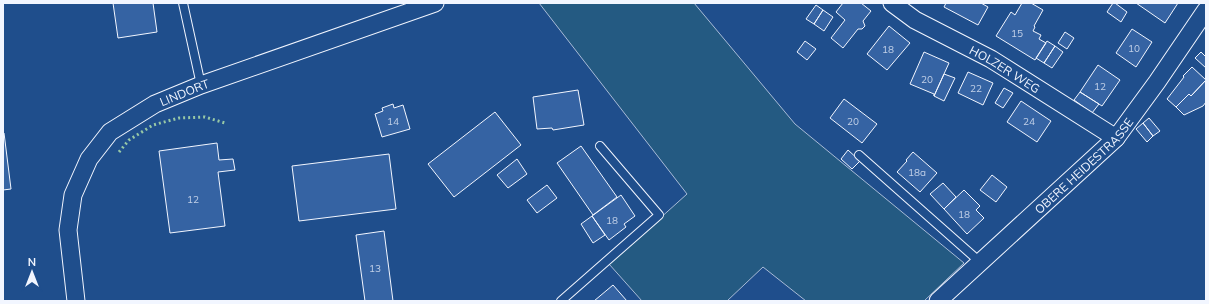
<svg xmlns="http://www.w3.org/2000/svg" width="1209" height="304" font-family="Mulish,sans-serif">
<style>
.green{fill:#245a82;stroke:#a8bbd7}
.building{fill:#3563a3;stroke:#f2f6ff}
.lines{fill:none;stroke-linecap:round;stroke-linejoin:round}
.service-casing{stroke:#f2f6ff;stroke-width:10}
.minor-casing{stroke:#f2f6ff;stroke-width:19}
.service{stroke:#1f4e8c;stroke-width:8}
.minor{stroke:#1f4e8c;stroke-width:17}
.hedge{stroke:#97c8a6;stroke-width:3;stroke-dasharray:2 3;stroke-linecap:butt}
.labels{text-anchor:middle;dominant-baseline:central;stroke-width:3;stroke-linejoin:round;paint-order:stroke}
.number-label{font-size:10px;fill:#c3d1e8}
.street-label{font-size:12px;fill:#f2f6ff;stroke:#1f4e8c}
</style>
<rect width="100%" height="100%" fill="#1f4e8c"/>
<path class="green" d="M539 3H694L795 124 964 263 924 301H806L763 267 727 301H642L609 264 687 194Z"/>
<path class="building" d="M113 3H153L157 32 118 38Z
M843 3H861L871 11 863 21 865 26 862 29H858L843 48 831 38 845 20 836 12Z
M946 3H981L988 7 978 25 944 7Z
M1022 3H1031L1043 10 1034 26 1035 27 1033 31 1041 35 1039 39 1046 43 1035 60 996 36 1011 12 1015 15Z
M1113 3H1115L1127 12 1121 22 1107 12Z
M1136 3H1178L1165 23Z
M816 5 823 10 814 24 806 19Z
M823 10 833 17 824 31 814 24Z
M889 26 910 43 887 70 867 54Z
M1132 29 1152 42 1136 67 1116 53Z
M1065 32 1074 38 1067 49 1058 43Z
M805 41 816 49 807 60 797 52Z
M1047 41 1055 46 1044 63 1036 58Z
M1055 46 1063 52 1052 68 1044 63Z
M924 52 949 63 934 96V94L910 84Z
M1201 52 1206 57V68L1195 58Z
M1098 65 1120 80 1102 106 1080 92Z
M1192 67 1206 80 1191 96 1189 94 1176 107 1167 99 1184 77 1183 76Z
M968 72 993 83 983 105 958 93Z
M944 74 955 78 944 101 934 96Z
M1206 80V102L1203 106 1184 115 1176 107 1189 94 1191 96Z
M1004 88 1013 93 1003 108 995 103Z
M578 90 584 125 553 130 552 128 537 129 533 97Z
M1080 92 1099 104 1092 113 1074 100Z
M844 99 877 124 862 143 830 118Z
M1021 101 1051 121 1037 142 1007 122Z
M393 104 394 108 403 105 410 129 382 137 375 114 383 111 382 108Z
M495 112 521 145 454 197 428 164Z
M1149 118 1160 131 1153 136 1143 123Z
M1143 123 1153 136 1147 142 1136 129Z
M3 133H4L11 189 3 190Z
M217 143 219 160 233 159 235 170 218 172 225 226 170 233 159 151Z
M581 146 617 197 593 215 557 163Z
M848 150 860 161 852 169 841 159Z
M913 152 937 173 920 192 897 172 907 161 906 160Z
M389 154 396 209 299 221 292 166Z
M517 159 527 174 508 188 497 175Z
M992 175 1007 187 996 202 980 190Z
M943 183 956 197 944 209 930 194Z
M547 185 557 198 537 213 527 200Z
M964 190 980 206 976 210 984 218 967 234 944 209Z
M621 195 635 216 624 224 626 227 609 240 592 216Z
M592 216 605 235 593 243 581 224Z
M384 231 393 301H365L356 235Z
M613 285 627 301H594Z"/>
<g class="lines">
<defs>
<path id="service" d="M183 3 201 85
M859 155 980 262
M561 301 659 215 600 146"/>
<g id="minor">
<path id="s1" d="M892 3 915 20 991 59 1116 138"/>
<path id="s2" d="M76 301 68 230 73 195 89 159 110 132 155 104 201 85 435 3"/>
<path id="s3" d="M938 301 1116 138 1157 82 1206 10"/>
</g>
</defs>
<use href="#service" class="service-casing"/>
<use href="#minor" class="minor-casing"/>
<use href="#service" class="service"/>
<use href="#minor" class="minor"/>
<path class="hedge" d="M119 152 129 140 153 125 179 118 205 117 225 123"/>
</g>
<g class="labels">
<g class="number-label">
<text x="1017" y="33">15</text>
<text x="1134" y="48">10</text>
<text x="888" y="49">18</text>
<text x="927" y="79">20</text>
<text x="1100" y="86">12</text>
<text x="976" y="88">22</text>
<text x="393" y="121">14</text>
<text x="853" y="121">20</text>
<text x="1029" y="121">24</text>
<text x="917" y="172">18a</text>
<text x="193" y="199">12</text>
<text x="964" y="214">18</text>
<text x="612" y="220">18</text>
<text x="375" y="268">13</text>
</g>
<g class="street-label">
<text stroke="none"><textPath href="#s1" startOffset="131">HOLZER WEG</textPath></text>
<text stroke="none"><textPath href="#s2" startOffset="265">LINDORT</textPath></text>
<text stroke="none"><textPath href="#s3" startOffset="199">OBERE HEIDESTRASSE</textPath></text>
</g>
</g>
<rect width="1209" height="304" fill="none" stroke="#f2f6ff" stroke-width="8"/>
<g transform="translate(32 272)" stroke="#1f4e8c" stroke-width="3" paint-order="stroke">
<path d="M0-3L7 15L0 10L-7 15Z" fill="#f2f6ff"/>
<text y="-6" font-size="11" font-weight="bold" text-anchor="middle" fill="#f2f6ff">N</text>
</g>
</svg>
